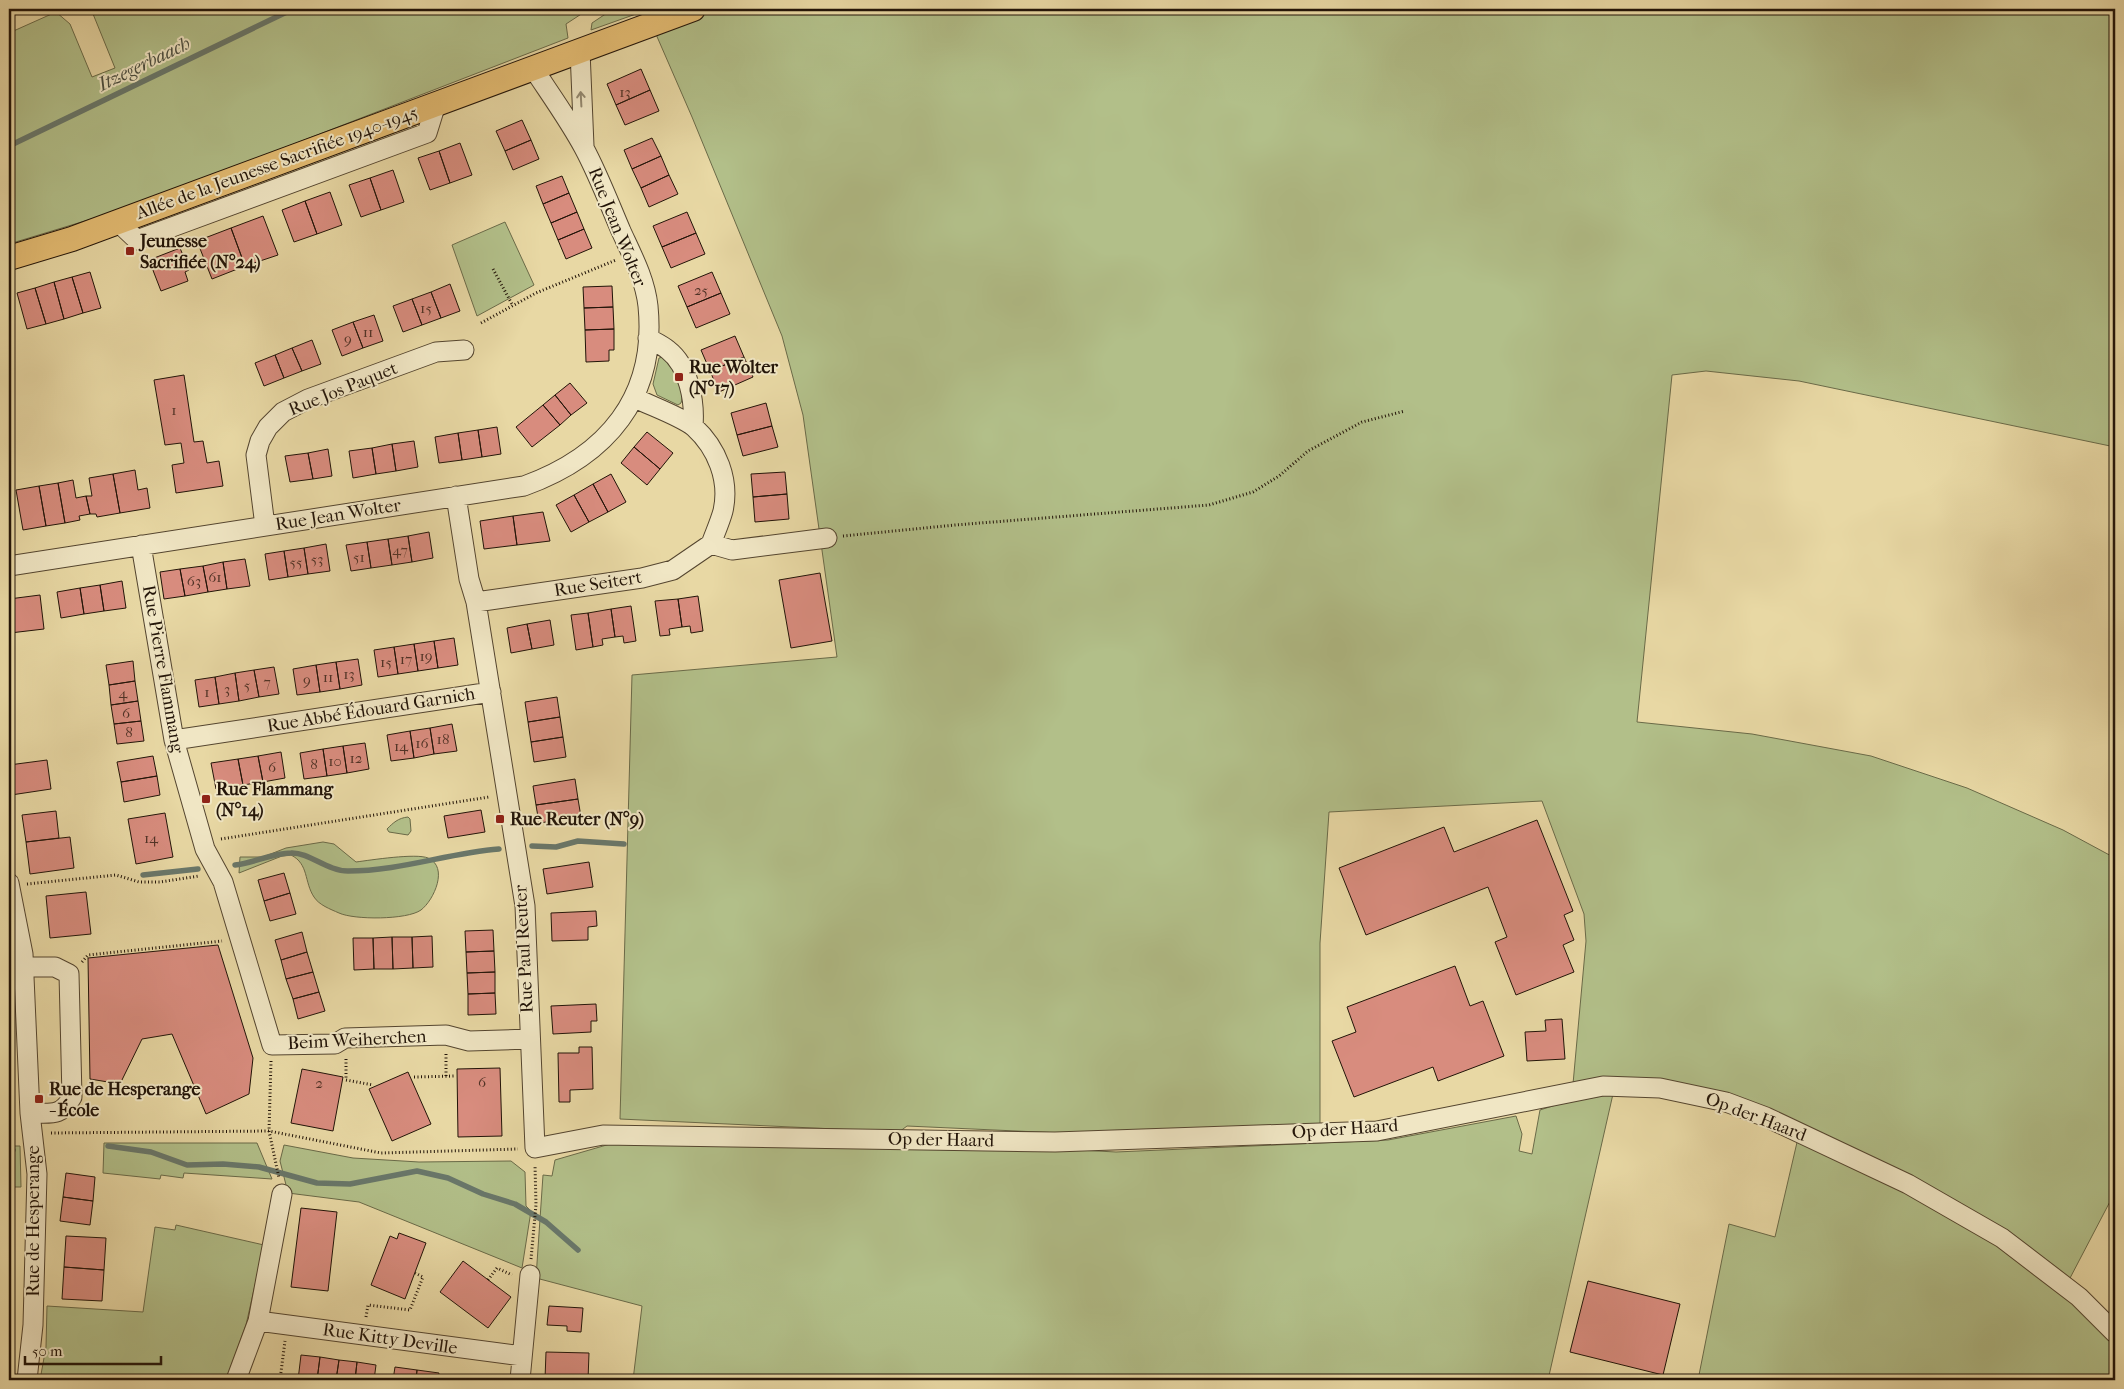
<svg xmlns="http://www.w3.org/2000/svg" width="2124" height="1389" font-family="'IM FELL French Canon',serif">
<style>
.green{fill:#b2bf89;stroke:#6a6a48}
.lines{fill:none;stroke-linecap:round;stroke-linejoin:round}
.stream{stroke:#69776a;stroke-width:5.5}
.building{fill:#d88c7e;stroke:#221408}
.minor-casing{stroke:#54452f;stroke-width:21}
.major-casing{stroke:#221408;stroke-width:26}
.path{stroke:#221408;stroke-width:3;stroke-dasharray:1 2.5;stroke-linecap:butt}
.minor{stroke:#f0e6c4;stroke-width:19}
.major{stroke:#e4bc72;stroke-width:24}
.oneway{stroke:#93886f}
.poi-dot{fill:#8f2418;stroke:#f0e6c4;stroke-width:2}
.labels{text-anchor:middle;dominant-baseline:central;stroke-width:4;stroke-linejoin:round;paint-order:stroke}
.number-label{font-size:15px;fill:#503226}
.street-label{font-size:18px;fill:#221408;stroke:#f0e6c4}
.poi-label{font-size:18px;font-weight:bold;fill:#221408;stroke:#f0e6c4;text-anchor:start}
.water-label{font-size:19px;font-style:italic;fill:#4b4e41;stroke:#f0e6c4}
</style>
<rect width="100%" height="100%" fill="#e8d8a4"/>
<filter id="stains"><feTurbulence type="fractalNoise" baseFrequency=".004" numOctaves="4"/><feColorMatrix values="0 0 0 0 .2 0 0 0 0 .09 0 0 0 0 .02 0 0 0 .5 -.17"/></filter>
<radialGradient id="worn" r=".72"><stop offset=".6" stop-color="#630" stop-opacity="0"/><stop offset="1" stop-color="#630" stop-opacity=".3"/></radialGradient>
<path class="green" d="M91 9H589L566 24 568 38 131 207 9 244V33L56 12 70 24 92 77 115 68Z
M613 9H650L591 30 592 23Z
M716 9H2115V447L1799 381 1706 371 1672 375 1637 722 1752 734 1871 756 1967 788 2063 830 2115 858V1192L2069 1280 1730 1099 1573 1084 1586 941 1584 914 1542 801 1329 812 1320 943V1128L1082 1134 907 1126 899 1132 620 1119 632 675 837 657 803 415 782 336 692 117 655 32Z
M505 222 534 285 477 316 452 245Z
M663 357H667C674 370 686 388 681 403L678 405 657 395 653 384 659 358Z
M408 817 410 819 411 831 408 835 389 832 387 829C393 823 398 818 408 817Z
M323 842 334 844 356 862C371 860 416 853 428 858 449 867 434 900 421 910 407 920 354 920 339 913 330 909 319 905 314 897 304 882 309 864 291 855L282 856 239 873 240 857H263L286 848Z
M1613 1094 1548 1380H633L642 1306 536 1278 543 1175 552 1176 555 1160 610 1144 1040 1148 1116 1152 1388 1140 1516 1116 1522 1134 1519 1151 1532 1154 1540 1110 1562 1103Z
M1798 1138 1948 1212 2017 1254 2115 1340V1380H1698L1729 1224 1775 1237Z
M104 1143H257L272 1179 184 1173 183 1178 161 1175 160 1179 103 1173Z
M284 1145 353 1158 419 1162 511 1161 525 1172 526 1206 531 1211 522 1268 359 1202 288 1193 280 1161Z
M9 1146H20L21 1187H9Z
M176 1225 264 1245 246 1325 226 1380H40L46 1347 47 1306 143 1312 155 1227 175 1230Z"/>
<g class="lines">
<path class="stream" d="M9 146 293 9
M532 846 556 847 578 841 624 844
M235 865C254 863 272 853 291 853 309 852 327 871 348 871 400 871 448 853 499 849
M143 875 198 869
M108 1146 151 1152 187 1165 223 1164 259 1167 317 1183 350 1184 417 1171 448 1178 483 1194 515 1204 546 1222 578 1250
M9 1151 13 1150"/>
</g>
<path class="building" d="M641 69 650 90 616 105 607 84Z
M650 90 659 111 625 125 616 105Z
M522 120 531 140 505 151 496 131Z
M652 138 661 156 632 169 624 150Z
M531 140 539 159 513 170 505 151Z
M460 143 472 175 450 183 439 151Z
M439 151 450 183 430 190 418 158Z
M661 156 669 175 641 188 632 169Z
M393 170 404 202 381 210 370 178Z
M669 175 678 194 649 207 641 188Z
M562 176 569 193 543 204 536 186Z
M370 178 381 210 361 217 349 185Z
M330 192 342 225 317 234 305 201Z
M569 193 577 212 551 223 543 204Z
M305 201 317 234 294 242 282 210Z
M577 212 584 229 558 240 551 223Z
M687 212 696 233 662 247 653 226Z
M263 216 278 255 245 266 231 228Z
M231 228 245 266 212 279 197 241Z
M584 229 592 248 566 259 558 240Z
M696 233 705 254 671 268 662 247Z
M180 248 189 270 185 272 188 281 161 291 149 260Z
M90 272 101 308 83 313 72 277Z
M712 272 721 293 687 307 678 286Z
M72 277 83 313 64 319 54 282Z
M54 282 64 319 46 324 35 288Z
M450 284 460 311 441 318 431 292Z
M612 286 613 307 584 308 583 287Z
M35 288 46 324 27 329 17 293Z
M431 292 441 318 422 325 412 299Z
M721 293 730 314 696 328 687 307Z
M412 299 422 325 403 332 393 306Z
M613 307 614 329 585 330 584 308Z
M374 315 383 341 363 348 353 322Z
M353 322 363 348 342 356 332 330Z
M614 329V350H609V361L586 362 585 330Z
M735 336 744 357 710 371 701 350Z
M312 340 321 364 302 371 292 348Z
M292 348 302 371 284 378 275 355Z
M275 355 284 378 264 386 255 363Z
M744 357 753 377 719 392 710 371Z
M184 375 194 442 203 441 207 463 219 461 223 486 176 493 172 465 184 463 181 443 165 445 154 380Z
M570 383 587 403 571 415 555 395Z
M555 395 571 415 560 425 543 405Z
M766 403 772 426 737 435 731 413Z
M543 405 560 425 532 447 516 427Z
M772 426 778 447 743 456 737 435Z
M497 427 501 454 482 457 478 430Z
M478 430 482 457 462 460 458 433Z
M647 432 673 453 660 469 634 447Z
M458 433 462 460 439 463 435 437Z
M414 441 418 467 396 471 392 444Z
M392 444 396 471 376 474 372 448Z
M634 447 660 469 647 485 621 463Z
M372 448 376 474 353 478 349 451Z
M328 449 332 476 313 479 308 453Z
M308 453 313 479 290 482 285 456Z
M135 470 138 490 147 488 150 508 120 513 113 474Z
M785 472 787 494 753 497 751 474Z
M113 474 120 513 97 517 96 514H90L86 496H92L89 478Z
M611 474 626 502 608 512 593 484Z
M73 480 76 498 86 496 90 514 79 516 80 520 65 523 58 483Z
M58 483 65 523 46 526 39 486Z
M593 484 608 512 589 522 574 495Z
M39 486 46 526 23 530 16 490Z
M787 494 789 519 755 522 753 497Z
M574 495 589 522 571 532 556 505Z
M543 512 550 541 517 545 513 516Z
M513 516 517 545 484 549 480 521Z
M429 532 433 558 412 562 408 536Z
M408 536 412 562 392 565 388 539Z
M388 539 392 565 371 568 367 542Z
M367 542 371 568 351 571 346 545Z
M326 544 330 571 308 574 304 548Z
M304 548 308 574 288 577 284 551Z
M284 551 288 577 269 580 265 554Z
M245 559 250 586 227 589 223 562Z
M223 562 227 589 208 592 203 566Z
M203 566 208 592 185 596 180 569Z
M180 569 185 596 164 599 160 572Z
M820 573 832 641 791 648 779 580Z
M122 581 126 608 104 611 100 585Z
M100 585 104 611 84 614 80 588Z
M80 588 84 614 61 618 57 592Z
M40 595 44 629 10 633 9 599Z
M698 596 703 631 691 633 690 626 682 627 678 599Z
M678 599 682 627 669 629 670 635 660 636 655 601Z
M631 606 636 641 624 643 623 636 615 637 611 609Z
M611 609 615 637 602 639 603 645 593 647 588 613Z
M588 613 593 647 576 650 571 615Z
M550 620 554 645 532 649 527 624Z
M527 624 532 649 511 653 507 628Z
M454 638 458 665 438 668 434 641Z
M434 641 438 668 418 671 414 644Z
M414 644 418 671 398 674 394 647Z
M394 647 398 674 378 677 374 650Z
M358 659 362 685 340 689 336 662Z
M133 661 135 681 109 685 106 665Z
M336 662 340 689 320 692 316 665Z
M316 665 320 692 297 695 293 669Z
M274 667 279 694 259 697 254 670Z
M254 670 259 697 239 701 235 673Z
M235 673 239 701 219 704 215 677Z
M215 677 219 704 199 707 195 680Z
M135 681 138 701 111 705 109 685Z
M557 697 560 717 528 722 525 702Z
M138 701 141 721 114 724 111 705Z
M9 711 13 736 9 737Z
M560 717 563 737 531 742 528 722Z
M141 721 144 741 117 744 114 724Z
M452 724 457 751 434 754 430 728Z
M430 728 434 754 414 758 410 731Z
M410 731 414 758 391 761 387 735Z
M563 737 566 757 534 762 531 742Z
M365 743 369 769 347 773 343 746Z
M343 746 347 773 327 776 323 749Z
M323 749 327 776 304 779 300 753Z
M281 752 285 778 263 782 258 756Z
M153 756 157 776 121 782 117 762Z
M258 756 263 782 243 785 238 759Z
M238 759 243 785 216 789 211 763Z
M47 760 51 789 11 795 9 765Z
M157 776 160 795 124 802 121 782Z
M575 779 578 799 536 805 533 786Z
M578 799 581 817 539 823 536 805Z
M481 810 485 832 448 838 444 816Z
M56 811 59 838 26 842 22 815Z
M165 813 173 857 136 864 128 819Z
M1537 820 1573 911 1564 915 1574 940 1563 945 1574 972 1516 995 1495 942 1507 937 1488 887 1366 935 1339 868 1444 827 1454 852Z
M70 837 74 868 30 874 26 842Z
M589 862 593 887 547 894 543 869Z
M284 873 290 893 264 901 258 880Z
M86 892 91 934 50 938 46 896Z
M290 893 296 914 270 921 264 901Z
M596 911 597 926 588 927V940L552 941 551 913Z
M493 930 494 951 466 952 465 931Z
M302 932 307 952 281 960 275 940Z
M432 936 433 967 413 968 412 937Z
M392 937H412L413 968 393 969Z
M392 937 393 969H374L373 938Z
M353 938H373L374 969 354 970Z
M218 945 253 1058 249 1094 206 1114 172 1034 142 1039 120 1084 90 1079 88 958Z
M494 951 495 972 467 973 466 952Z
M307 952 313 972 286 979 281 960Z
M1455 966 1470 1006 1483 1001 1504 1056 1438 1081 1433 1067 1354 1097 1332 1041 1356 1032 1347 1007Z
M313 972 319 992 293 999 286 979Z
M495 972V993L468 994 467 973Z
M319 992 325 1011 298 1019 293 999Z
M495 993 496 1014 468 1015V994Z
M596 1004 597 1021H591V1032L553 1034 551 1006Z
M1562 1019 1565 1059 1527 1061 1525 1032 1546 1031 1545 1020Z
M579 1047H592L593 1089 570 1090V1102H559L558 1053H579Z
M500 1068 502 1136 458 1137 457 1069Z
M302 1069 343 1077 333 1131 291 1123Z
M408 1072 431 1124 392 1141 369 1089Z
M66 1173 95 1177 93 1201 63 1197Z
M63 1197 93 1201 90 1225 60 1221Z
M301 1208 337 1212 328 1291 291 1287Z
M399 1233 426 1243 405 1299 371 1285 390 1236 397 1239Z
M66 1236 106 1238 104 1270 64 1267Z
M463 1261 511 1297 488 1328 440 1292Z
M64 1267 104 1270 102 1301 62 1299Z
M1588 1281 1680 1304 1663 1375 1570 1352Z
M549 1306 583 1308 581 1332 567 1331V1326L547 1325Z
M546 1352 589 1353 588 1380 545 1379Z
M301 1355 320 1357 317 1380H298Z
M320 1357 339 1360 336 1380H317Z
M339 1360 357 1362 355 1380H336Z
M357 1362 376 1365 374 1380H355Z
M395 1367 417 1370 416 1380H393Z
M417 1370 439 1373 438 1380H416Z
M455 1375 478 1378 477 1380H455Z"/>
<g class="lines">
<defs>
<path id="minor" d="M580 51 584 146
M118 222 137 240 427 133 436 104
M648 338C655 342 662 345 668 350 689 366 695 402 693 426
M635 398C651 406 680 416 694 427 717 448 730 480 723 511 720 522 715 533 711 544
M456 496 469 579 476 602 525 906 535 1148 603 1135 1055 1142 1377 1131 1603 1086 1660 1088 1726 1102 1766 1117 1908 1184 2002 1238 2079 1297 2115 1333
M265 526 256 455 260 441 268 427 283 412 308 399 436 352 464 350
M711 544 732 550 827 538
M141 545 174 740 205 849 223 882 272 1045 335 1044 345 1038 446 1035 469 1041 529 1039
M9 566 524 486C607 456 657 397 648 306 645 279 632 255 621 231 609 203 598 174 584 148 569 120 550 94 533 68
M476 602 642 578 673 570 711 544
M174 740 491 692
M9 883 23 954 30 1113 37 1174 33 1325 27 1380
M24 967H55L69 974 72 1097C61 1117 51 1113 30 1113
M258 1321 522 1356
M236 1380 258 1321 282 1194
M520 1380 530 1275"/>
<path id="major" d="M9 258 72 239 693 9"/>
</defs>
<use href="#minor" class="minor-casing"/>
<use href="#major" class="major-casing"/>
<path class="path" d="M493 269 513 306
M481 323 536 293 616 260
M843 536 955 525 1209 505 1253 492 1279 476 1308 451 1362 422 1405 411
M221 839 489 797
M27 884 116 875 139 882H160L199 876
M82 962 88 955 222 941
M446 1054V1076
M346 1059V1080L373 1085
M271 1061 269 1131 279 1178
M414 1077 455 1076
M51 1133 269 1131 381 1153 518 1149
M531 1259 536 1205 535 1165
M488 1280 497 1268 512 1275
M366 1317 368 1305 410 1310 423 1277 415 1273
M280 1380 285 1341"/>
<use href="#minor" class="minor"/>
<use href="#major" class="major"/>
</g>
<defs><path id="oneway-shaft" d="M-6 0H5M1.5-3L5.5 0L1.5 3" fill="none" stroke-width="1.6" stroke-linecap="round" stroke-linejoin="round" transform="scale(1.25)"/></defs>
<use class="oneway" href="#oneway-shaft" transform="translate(581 99) rotate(-93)"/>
<g class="poi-dot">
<rect x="125" y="246" width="10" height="10" rx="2.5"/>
<rect x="674" y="372" width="10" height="10" rx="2.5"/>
<rect x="201" y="794" width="10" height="10" rx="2.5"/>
<rect x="495" y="814" width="10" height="10" rx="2.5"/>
<rect x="34" y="1094" width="10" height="10" rx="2.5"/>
</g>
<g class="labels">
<g class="number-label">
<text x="625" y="92">13</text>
<text x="701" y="290">25</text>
<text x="426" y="308">15</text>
<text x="368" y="332">11</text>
<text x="348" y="339">9</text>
<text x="174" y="410">1</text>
<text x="400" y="550">47</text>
<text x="359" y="557">51</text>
<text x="317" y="559">53</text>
<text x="296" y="562">55</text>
<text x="215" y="577">61</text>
<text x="194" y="581">63</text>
<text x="426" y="656">19</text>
<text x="406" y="659">17</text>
<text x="386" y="662">15</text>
<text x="349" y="674">13</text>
<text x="328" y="677">11</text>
<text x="307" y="680">9</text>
<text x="267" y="682">7</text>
<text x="247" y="685">5</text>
<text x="227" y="689">3</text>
<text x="207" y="692">1</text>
<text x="123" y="693">4</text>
<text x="126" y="713">6</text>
<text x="129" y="732">8</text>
<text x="443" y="739">18</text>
<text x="422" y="743">16</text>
<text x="401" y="746">14</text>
<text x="356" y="758">12</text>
<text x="335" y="761">10</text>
<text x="314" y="764">8</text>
<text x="272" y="767">6</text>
<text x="151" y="838">14</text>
<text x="482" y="1082">6</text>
<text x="319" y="1083">2</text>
</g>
<g class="street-label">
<text transform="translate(277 163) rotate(-20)">Allée de la Jeunesse Sacrifiée 1940-1945</text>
<text transform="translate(617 227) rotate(68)">Rue Jean Wolter</text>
<text transform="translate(343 389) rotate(-22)">Rue Jos Paquet</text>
<text transform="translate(338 515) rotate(-9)">Rue Jean Wolter</text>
<text transform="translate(598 584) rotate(-9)">Rue Seitert</text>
<text transform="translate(163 669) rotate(80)">Rue Pierre Flammang</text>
<text transform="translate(371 710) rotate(-9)">Rue Abbé Édouard Garnich</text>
<text transform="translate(524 949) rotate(-93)">Rue Paul Reuter</text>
<text transform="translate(357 1040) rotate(-3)">Beim Weiherchen</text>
<text transform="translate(1756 1117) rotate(21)">Op der Haard</text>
<text transform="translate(1345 1129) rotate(-4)">Op der Haard</text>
<text transform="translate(941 1140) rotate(1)">Op der Haard</text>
<text transform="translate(33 1221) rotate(-90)">Rue de Hesperange</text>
<text transform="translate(390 1339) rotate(8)">Rue Kitty Deville</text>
</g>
<g class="poi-label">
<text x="140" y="241">Jeunesse<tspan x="140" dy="21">Sacrifiée (N°24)</tspan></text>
<text x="689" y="367">Rue Wolter<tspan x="689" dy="21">(N°17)</tspan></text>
<text x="216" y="789">Rue Flammang<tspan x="216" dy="21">(N°14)</tspan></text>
<text x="510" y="819">Rue Reuter (N°9)</text>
<text x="49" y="1089">Rue de Hesperange<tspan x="49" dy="21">- École</tspan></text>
</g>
<g class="water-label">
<text transform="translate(144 64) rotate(-26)">Itzegerbaach</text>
</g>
</g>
<rect width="2124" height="1389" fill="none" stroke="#e8d8a4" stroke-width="30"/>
<rect x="10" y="10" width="2104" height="1369" fill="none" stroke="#221408" stroke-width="2.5"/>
<rect x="15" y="15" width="2094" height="1359" fill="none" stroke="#221408"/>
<path d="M25 1356v8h136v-8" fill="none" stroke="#221408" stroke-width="2.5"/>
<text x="32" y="1356" font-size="15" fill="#221408" stroke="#f0e6c4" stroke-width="4" paint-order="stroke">50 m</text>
<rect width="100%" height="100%" filter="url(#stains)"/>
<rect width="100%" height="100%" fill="url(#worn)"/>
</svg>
